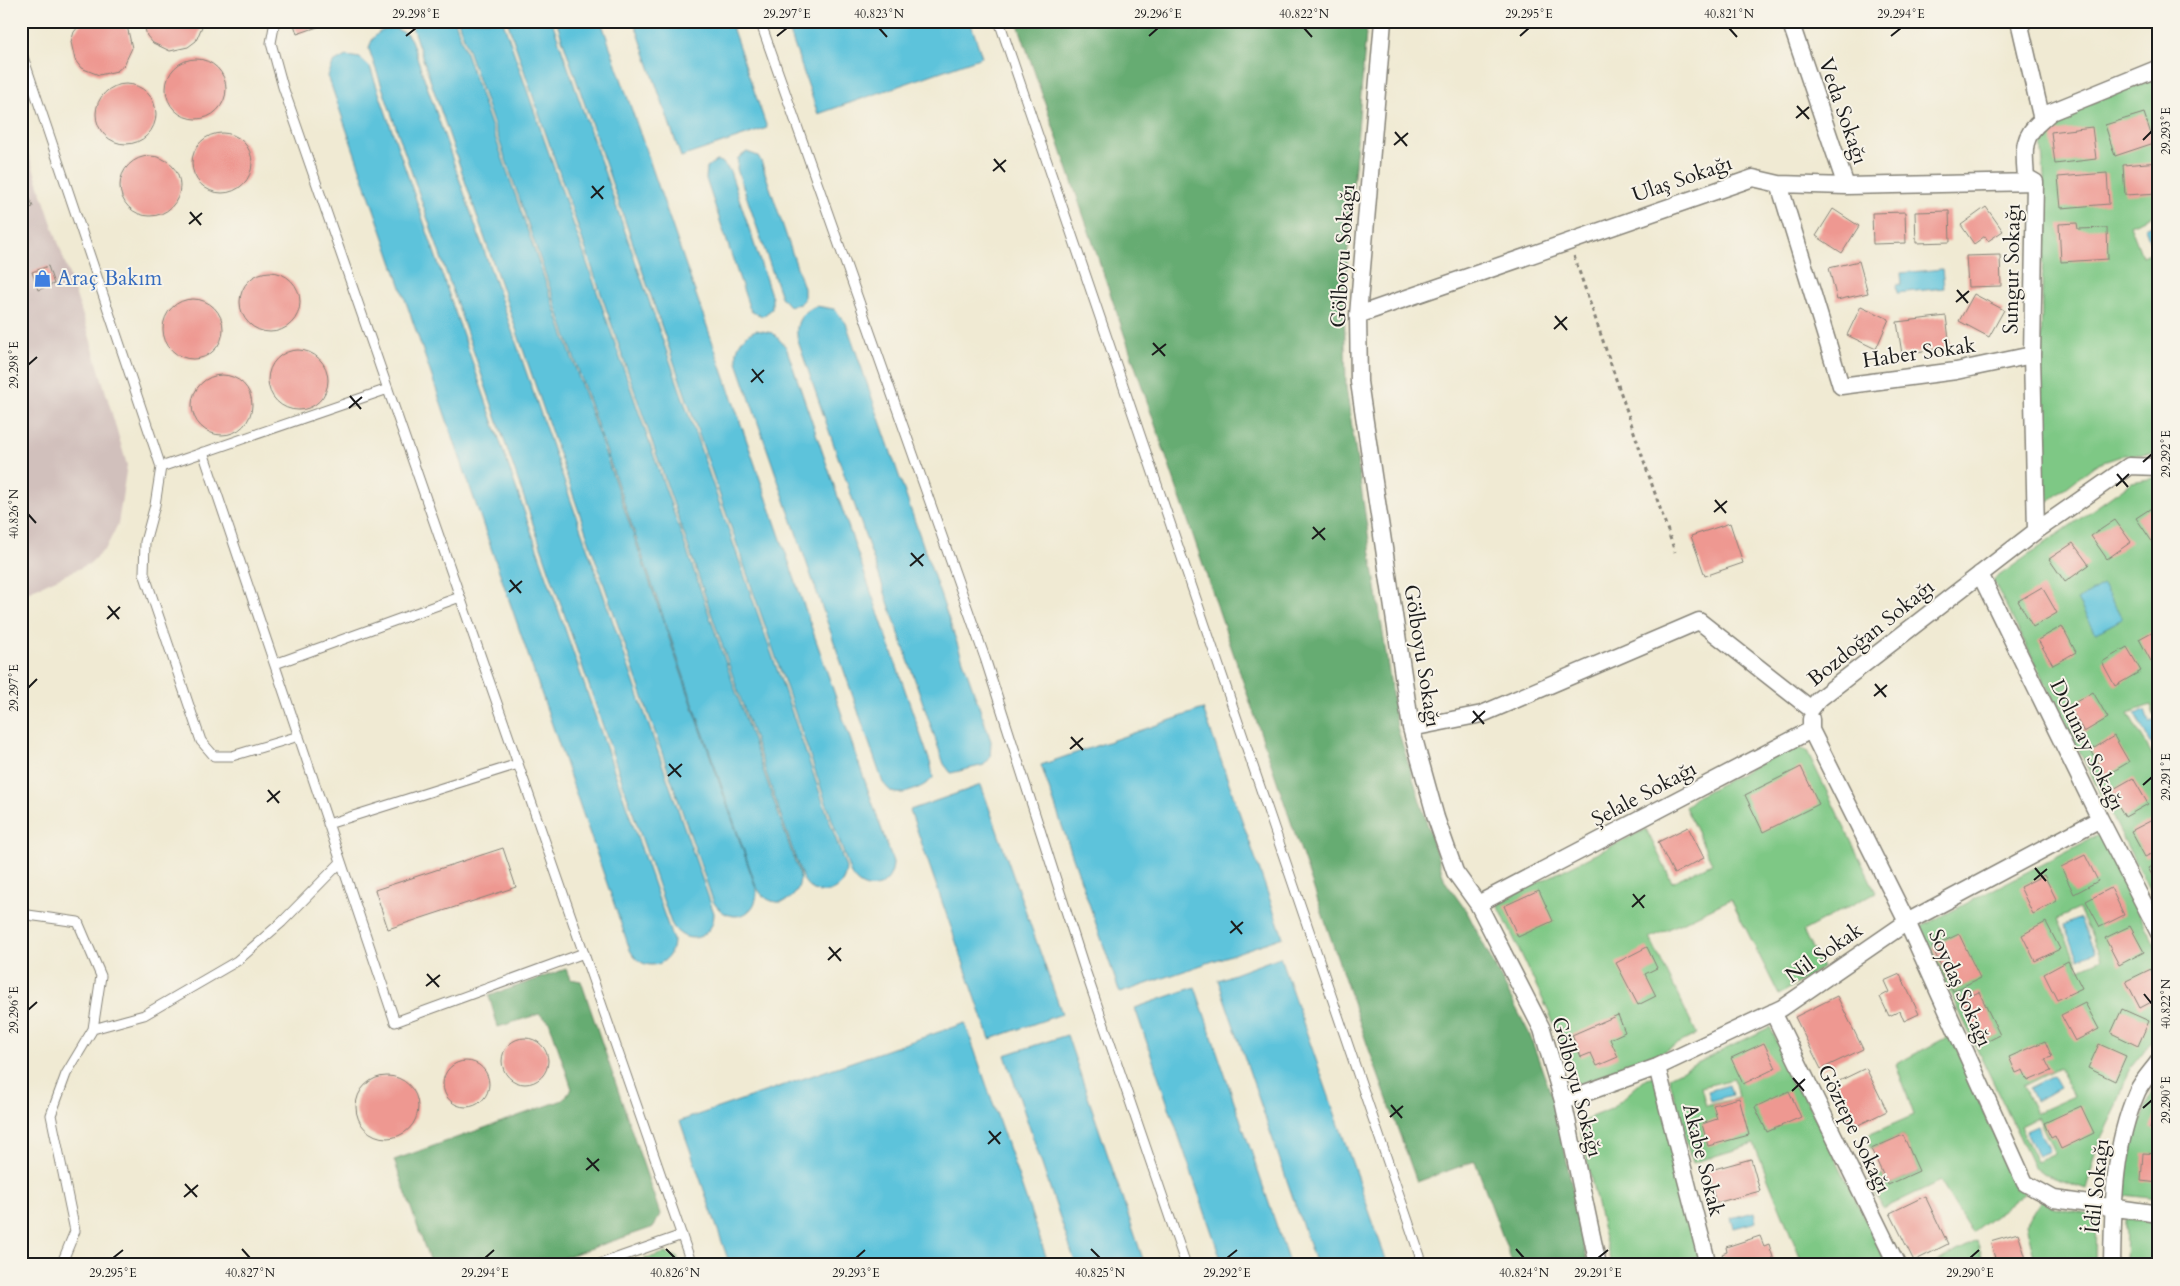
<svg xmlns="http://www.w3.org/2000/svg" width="2180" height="1286" font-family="Cardo,serif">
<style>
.industrial{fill:#d1c0bc}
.green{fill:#7ec885;stroke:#4d7250;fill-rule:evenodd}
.forest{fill:#66ac72;stroke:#416447}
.water{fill:#5dc3db;stroke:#3c707c}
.building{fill:#ee9891}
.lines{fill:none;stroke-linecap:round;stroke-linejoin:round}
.service-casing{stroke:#868378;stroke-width:11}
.minor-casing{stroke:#868378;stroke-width:19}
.path{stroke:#868378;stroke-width:3;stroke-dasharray:4 4;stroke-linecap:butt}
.service{stroke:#fff;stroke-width:9}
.minor{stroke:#fff;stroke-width:16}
.ticks{fill:none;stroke:#1c1c1c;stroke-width:2}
.labels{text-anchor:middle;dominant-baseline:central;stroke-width:4;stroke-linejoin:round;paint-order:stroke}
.street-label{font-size:21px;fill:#1c1c1c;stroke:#f7f3e8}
.shop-label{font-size:21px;fill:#366cbe;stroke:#f7f3e8;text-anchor:start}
.neatline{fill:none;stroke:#1c1c1c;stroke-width:2}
.ticks-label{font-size:12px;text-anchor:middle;fill:#1c1c1c}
</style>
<rect width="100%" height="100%" fill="#f7f3e8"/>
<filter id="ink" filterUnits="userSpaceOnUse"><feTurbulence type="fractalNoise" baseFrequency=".02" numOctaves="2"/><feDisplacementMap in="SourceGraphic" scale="10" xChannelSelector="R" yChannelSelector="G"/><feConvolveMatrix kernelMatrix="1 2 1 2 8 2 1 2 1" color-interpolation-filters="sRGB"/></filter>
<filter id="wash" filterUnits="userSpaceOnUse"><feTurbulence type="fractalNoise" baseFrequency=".0096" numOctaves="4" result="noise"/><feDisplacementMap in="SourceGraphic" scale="20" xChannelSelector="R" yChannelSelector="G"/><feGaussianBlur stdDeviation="1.12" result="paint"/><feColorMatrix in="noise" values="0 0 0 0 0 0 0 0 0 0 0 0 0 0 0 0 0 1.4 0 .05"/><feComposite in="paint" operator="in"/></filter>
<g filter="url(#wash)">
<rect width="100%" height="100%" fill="#f0ead3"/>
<path class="industrial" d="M21 132 87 328 127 465 118 524 106 548 89 564 21 595Z"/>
<path class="green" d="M2159 77V213L2130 225 2142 256 2159 250V454L2124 455 2095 465 2049 501 2042 489 2041 356 2044 177 2041 139 2048 123 2056 117Z
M2159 477V714L2154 715 2151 705 2128 713 2159 766V909L1993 580 2132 482Z
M1793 746 1807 751 1876 892 1803 931 1822 968 1779 995 1731 899 1650 938 1697 1034 1662 1052 1577 1085 1552 1019 1497 903 1646 829 1672 882 1712 863 1685 807 1696 797Z
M2100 834 2159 954V1032L2128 1071 2116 1108 2100 1140 2086 1189 2045 1175 2034 1167 1919 928ZM2079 909 2102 959 2080 969 2057 919ZM2059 1068 2074 1096 2036 1113 2023 1086ZM2038 1117 2055 1154 2037 1162 2020 1126Z
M1770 1027 1888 1265H1803L1754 1144 1692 1163 1669 1077ZM1734 1079 1738 1098 1706 1106 1701 1087Z
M1951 1035 1997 1142 2018 1186 2025 1193 1972 1233 1940 1181 1883 1209 1869 1180 1883 1174 1888 1185 1919 1172 1903 1135 1871 1149 1866 1136 1914 1115 1896 1064Z
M1655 1076 1702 1265H1611L1578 1122 1611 1109 1646 1078Z
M2159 1081V1199L2124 1195 2130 1149 2153 1088Z
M2041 1200 2055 1208 2096 1216 2095 1265H2036L2026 1224Z
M2126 1220H2159V1265H2125Z
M1977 1241 1985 1265H1929Z
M665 1253 677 1257 680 1265H647L645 1259Z"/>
<path class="forest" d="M1017 21H1367L1344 297 1346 387 1397 727 1445 881 1467 912 1529 1033 1556 1108 1588 1265H1513L1475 1161 1417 1182 1367 1044Z
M566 969 570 979 581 981 660 1214 654 1227 542 1265H431L394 1160 563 1100 572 1089 549 1021 539 1014 498 1027 489 996Z"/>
<path class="water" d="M413 21H455L757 891C757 919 726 925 713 901L412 27Z
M458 21H503L800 876C800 905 769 912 756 886Z
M507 21H552L846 868C845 895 814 902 802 877Z
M556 21H601L893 862C893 890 862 897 850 872Z
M634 21H730L767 128 681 157Z
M786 21H970L982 57 818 114Z
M394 28 407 34 411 40 714 913C714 941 683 947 671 923L369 49C372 35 380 29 394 28Z
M346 56 360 58 370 67 673 940C673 968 642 974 630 950L328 76 333 63Z
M747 152 758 156 761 161 804 288V300L800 304 789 306 781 297 737 169 738 158Z
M716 161 722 162 730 171 772 298V309L763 316 752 312 749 307 706 179 707 167Z
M2159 222V239L2150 242 2145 228Z
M1942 269 1944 288 1897 293 1896 285 1902 284 1901 273Z
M816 306 834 309 846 323 991 741 990 758 984 765 951 773 944 764 798 341C794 324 800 313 816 306Z
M756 330 773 333 786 347 931 765 933 778C926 786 903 797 892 792 889 790 886 786 883 783L738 365C734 348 740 337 756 330Z
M2103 585 2122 619 2096 633 2077 600Z
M1203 709 1283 937 1120 993 1041 765Z
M2145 711 2149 722 2159 719V758L2135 714Z
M981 785 1062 1014 990 1039 910 810Z
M2080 918 2095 952 2079 959 2064 925Z
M1280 957 1388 1265H1316L1218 980Z
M1195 987 1290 1265H1223L1135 1008Z
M965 1023 1049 1265H730L680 1121Z
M1067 1035 1145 1265H1076L1005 1055Z
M2053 1076 2060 1088 2035 1101 2029 1088Z
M1729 1085 1732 1095 1711 1101 1708 1091Z
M2037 1126 2049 1151 2038 1156 2026 1131Z
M1754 1212 1756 1222 1734 1228 1731 1218Z"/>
<g id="blocks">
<path class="building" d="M83 21H120L128 30 132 48 124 65 117 71 99 75 81 68 75 60 71 42 74 32Z
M143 21H203V24L196 41 188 47 170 51 153 43 147 36Z
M293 21H332V22L297 34Z
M166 89a30 30 0 1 1 60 0a30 30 0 1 1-60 0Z
M96 114a30 30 0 1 1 60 0a30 30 0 1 1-60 0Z
M2144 113 2154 143 2115 156 2105 125Z
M2092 127 2096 159 2055 164 2051 132Z
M192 163a30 30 0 1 1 60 0a30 30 0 1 1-60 0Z
M120 186a30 30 0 1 1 60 0a30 30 0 1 1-60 0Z
M2159 162V193L2125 195 2123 165Z
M2107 173 2109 204 2061 208 2058 177Z
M26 189 33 207 21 211V190Z
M1986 207 2003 231 1988 241 1985 236 1974 244 1961 225Z
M1833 209 1859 226 1842 253 1816 236Z
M1949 211 1950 242 1916 243 1915 212Z
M1905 212 1906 243 1873 244 1872 213Z
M2077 223 2078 229 2107 228 2108 259 2061 262 2059 224Z
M2000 255 2001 286 1968 287 1966 256Z
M1859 261 1868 293 1837 300 1829 268Z
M48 266 54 284 38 290 32 272Z
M240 302a30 30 0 1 1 60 0a30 30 0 1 1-60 0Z
M1974 294 2004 310 1989 337 1959 321Z
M163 329a30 30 0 1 1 60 0a30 30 0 1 1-60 0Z
M1861 306 1889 319 1876 349 1847 335Z
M1946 316 1950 347 1902 354 1897 322Z
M268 380a30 30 0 1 1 60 0a30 30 0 1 1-60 0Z
M192 405a30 30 0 1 1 60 0a30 30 0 1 1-60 0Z
M2159 503V539L2153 543 2136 518Z
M2115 520 2131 542 2107 559 2091 536Z
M1730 523 1743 563 1705 576 1691 536Z
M2073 543 2089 565 2065 582 2049 559Z
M2042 587 2057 613 2033 627 2018 601Z
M2062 626 2076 652 2053 665 2038 640Z
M2159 628V660L2152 663 2139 639Z
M2127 647 2141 671 2115 686 2102 662Z
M2093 692 2108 718 2084 732 2069 706Z
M2114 736 2129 762 2105 776 2091 750Z
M1801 767 1819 804 1763 832 1745 795Z
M2133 778 2148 804 2125 817 2110 791Z
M2156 818 2159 824V850L2145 857 2131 831Z
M1688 827 1704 858 1674 874 1658 842Z
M503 848 516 887 388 929 375 890Z
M2085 855 2098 881 2074 894 2061 867Z
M2159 863V887L2148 868Z
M2044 875 2057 901 2033 914 2020 887Z
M2111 888 2124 915 2100 927 2086 901Z
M1539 890 1553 921 1518 937 1504 906Z
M2046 922 2060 949 2035 961 2022 935Z
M2130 926 2144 952 2119 965 2105 938Z
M1959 934 1980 978 1953 991 1932 947Z
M1647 947 1657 968 1645 974 1656 996 1638 1005 1616 963Z
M2068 961 2082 988 2057 1000 2044 974Z
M2151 969 2159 985V998L2140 1008 2126 981Z
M1900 974 1919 1014 1904 1021 1900 1011 1889 1016 1880 997 1889 992 1884 981Z
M1979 992 2000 1035 1982 1044 1961 1000Z
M1837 996 1863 1049 1821 1069 1795 1017Z
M2085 1003 2099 1029 2075 1041 2061 1015Z
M2122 1009 2149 1021 2138 1046 2111 1033Z
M1618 1015 1625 1032 1610 1039 1618 1057 1597 1066 1591 1053 1581 1057 1572 1035Z
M502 1061a23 23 0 1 1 46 0a23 23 0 1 1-46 0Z
M2045 1041 2052 1057 2045 1059 2051 1071 2028 1081 2023 1070 2016 1073 2009 1057Z
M1764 1043 1776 1068 1743 1084 1731 1058Z
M2099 1044 2126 1056 2115 1081 2088 1068Z
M443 1084a23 23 0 1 1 46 0a23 23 0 1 1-46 0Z
M1866 1068 1887 1111 1852 1128 1831 1085Z
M356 1107a31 31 0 1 1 62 0a31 31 0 1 1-62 0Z
M1789 1091 1801 1117 1767 1132 1755 1107Z
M1739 1098 1749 1135 1708 1146 1702 1124 1717 1119 1713 1105Z
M2159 1105V1132L2150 1128Z
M2081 1106 2094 1133 2061 1149 2055 1136 2051 1138 2044 1123Z
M1903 1135 1919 1171 1888 1185 1871 1149Z
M2143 1153 2159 1154V1183L2141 1181Z
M1751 1159 1760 1191 1716 1203 1707 1171Z
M1925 1196 1948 1244 1914 1261 1890 1213Z
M2018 1233 2028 1265H1997L1990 1241Z
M1760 1236 1764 1246 1769 1244 1774 1261 1761 1265H1726L1722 1254 1727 1252 1726 1247Z"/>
</g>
</g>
<g filter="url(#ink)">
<use href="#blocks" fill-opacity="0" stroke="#868378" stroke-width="1"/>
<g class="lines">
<defs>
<path id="service" d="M275 21 271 43 283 87 692 1265
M760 21 985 658 1084 967 1186 1265
M999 21 1423 1265
M21 51 161 467 388 389
M203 452 395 1022 584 953
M161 467 155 505 145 542 144 573 201 741 214 756H232L299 736
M275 664 460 597
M328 824 518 764
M21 914 78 922 101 976 93 1029 66 1074 51 1115 75 1231 61 1265
M93 1029 144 1015 237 961 282 922 341 862
M597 1265 682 1235"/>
<path id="minor" d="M1383 21 1358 315 1359 382 1411 728 1436 818 1455 872 1478 904 1542 1029 1563 1101 1598 1265
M1790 21 1846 186
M2019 21 2042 120C2021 137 2024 152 2026 177L2035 182 2032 355 2036 531
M2042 120 2051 112 2159 68
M1779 184 1841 386 1956 371 2032 355
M1358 315 1753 178 1779 184 1846 186 2035 182
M1980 574 2100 819 2159 933
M1811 709 1819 699 2036 531 2129 466 2159 467
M1411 728 1482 714 1699 621 1811 709
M1811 730 1907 922 2025 1183 2054 1199 2159 1214
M1478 904 1811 730V719
M1773 1012 1897 1265
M1657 1067 1708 1265
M1563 1101 1657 1067 1782 1008 1907 922 2100 819
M2112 1265C2113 1206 2113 1147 2137 1092 2142 1081 2152 1071 2159 1061"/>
</defs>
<use href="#service" class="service-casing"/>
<use href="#minor" class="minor-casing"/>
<path class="path" d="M1574 256 1675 552"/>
<use href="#service" class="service"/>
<use href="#minor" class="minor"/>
</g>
</g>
<path class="ticks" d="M879 28 887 37M1304 28 1312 37M1729 28 1737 37M406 36 416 28M777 36 787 28M1149 36 1158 28M1520 36 1529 28M1891 36 1901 28M1797 106 1809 119M1796 118 1809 107M1395 132 1407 146M2143 140 2152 131M1394 145 1408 133M994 159 1005 172M993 171 1006 160M592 186 603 199M591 198 604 186M190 212 201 225M189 224 202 213M1957 290 1968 303M1956 302 1969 291M1555 316 1567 330M1554 329 1567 317M1153 343 1165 356M1152 355 1166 344M28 365 37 357M752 369 763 383M751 382 764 370M350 396 361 409M349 408 362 397M2143 462 2152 454M2117 474 2128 487M2116 486 2129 474M1715 500 1726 513M1714 512 1727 501M28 514 36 523M1313 527 1325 540M1312 539 1325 528M911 553 923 566M910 566 924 554M510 580 521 593M509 592 522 581M108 606 119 619M107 619 120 607M1875 684 1886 697M28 688 37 679M1874 696 1887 685M1473 711 1484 724M1472 723 1485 711M1071 737 1083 750M1070 749 1083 738M669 764 681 777M668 776 682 764M2143 785 2152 777M268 790 279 803M267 802 280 791M2035 868 2046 881M2034 880 2047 869M1633 894 1644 908M1632 907 1645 895M1231 921 1242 934M1230 933 1243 922M829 947 841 961M828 960 841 948M427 974 439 987M426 986 440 975M2144 994 2152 1004M28 1010 37 1002M1793 1078 1804 1091M1792 1091 1805 1079M1391 1105 1402 1118M2143 1108 2152 1100M1390 1117 1403 1106M989 1131 1000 1144M988 1144 1001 1132M587 1158 599 1171M586 1170 599 1159M185 1184 197 1197M184 1197 198 1185M242 1249 250 1258M666 1249 675 1258M1091 1249 1100 1258M1516 1249 1524 1258M113 1258 123 1250M485 1258 494 1250M856 1258 865 1250M1227 1258 1237 1250M1598 1258 1608 1250M1970 1258 1979 1250"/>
<defs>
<symbol id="shop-bare" viewBox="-9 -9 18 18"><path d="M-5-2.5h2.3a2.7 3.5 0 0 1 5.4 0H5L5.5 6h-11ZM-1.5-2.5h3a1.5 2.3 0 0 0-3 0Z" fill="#3f7fe0" stroke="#f7f3e8" stroke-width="2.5" paint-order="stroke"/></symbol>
</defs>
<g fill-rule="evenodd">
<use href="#shop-bare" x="30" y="266" width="25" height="25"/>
</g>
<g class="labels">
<g class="street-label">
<text transform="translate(1843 111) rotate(71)">Veda Sokağı</text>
<text transform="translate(1682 179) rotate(-19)">Ulaş Sokağı</text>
<text transform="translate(1343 256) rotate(-86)">Gölboyu Sokağı</text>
<text transform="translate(2012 269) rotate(-89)">Sungur Sokağı</text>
<text transform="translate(1919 353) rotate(-8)">Haber Sokak</text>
<text transform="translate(1871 633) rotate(-39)">Bozdoğan Sokağı</text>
<text transform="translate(1422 656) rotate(81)">Gölboyu Sokağı</text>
<text transform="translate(2087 745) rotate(64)">Dolunay Sokağı</text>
<text transform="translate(1644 794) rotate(-28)">Şelale Sokağı</text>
<text transform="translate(1824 953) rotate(-35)">Nil Sokak</text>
<text transform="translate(1960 988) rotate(66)">Soydaş Sokağı</text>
<text transform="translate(1577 1087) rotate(75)">Gölboyu Sokağı</text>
<text transform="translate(1854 1129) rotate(64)">Göztepe Sokağı</text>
<text transform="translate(1703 1160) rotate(76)">Akabe Sokak</text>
<text transform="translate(2097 1186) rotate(-84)">İdil Sokağı</text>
</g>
<g class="shop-label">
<text x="57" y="278">Araç Bakım</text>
</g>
</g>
<rect width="2180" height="1286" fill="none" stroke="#f7f3e8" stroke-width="55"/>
<rect x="28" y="28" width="2124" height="1230" class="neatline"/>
<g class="ticks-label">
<text x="416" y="18">29.298°E</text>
<text x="787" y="18">29.297°E</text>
<text x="879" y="18">40.823°N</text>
<text x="1158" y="18">29.296°E</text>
<text x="1304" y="18">40.822°N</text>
<text x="1529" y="18">29.295°E</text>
<text x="1729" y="18">40.821°N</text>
<text x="1901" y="18">29.294°E</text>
<text transform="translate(2166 131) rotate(-90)" y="4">29.293°E</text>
<text transform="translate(14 365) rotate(-90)" y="4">29.298°E</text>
<text transform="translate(2166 454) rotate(-90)" y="4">29.292°E</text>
<text transform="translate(14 514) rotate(-90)" y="4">40.826°N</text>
<text transform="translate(14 688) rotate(-90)" y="4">29.297°E</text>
<text transform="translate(2166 777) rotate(-90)" y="4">29.291°E</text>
<text transform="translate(2166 1004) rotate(-90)" y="4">40.822°N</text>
<text transform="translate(14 1010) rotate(-90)" y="4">29.296°E</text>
<text transform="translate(2166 1100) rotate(-90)" y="4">29.290°E</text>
<text x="113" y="1277">29.295°E</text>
<text x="250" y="1277">40.827°N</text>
<text x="485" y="1277">29.294°E</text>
<text x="675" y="1277">40.826°N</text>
<text x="856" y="1277">29.293°E</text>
<text x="1100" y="1277">40.825°N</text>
<text x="1227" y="1277">29.292°E</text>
<text x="1524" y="1277">40.824°N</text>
<text x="1598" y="1277">29.291°E</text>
<text x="1970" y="1277">29.290°E</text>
</g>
</svg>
